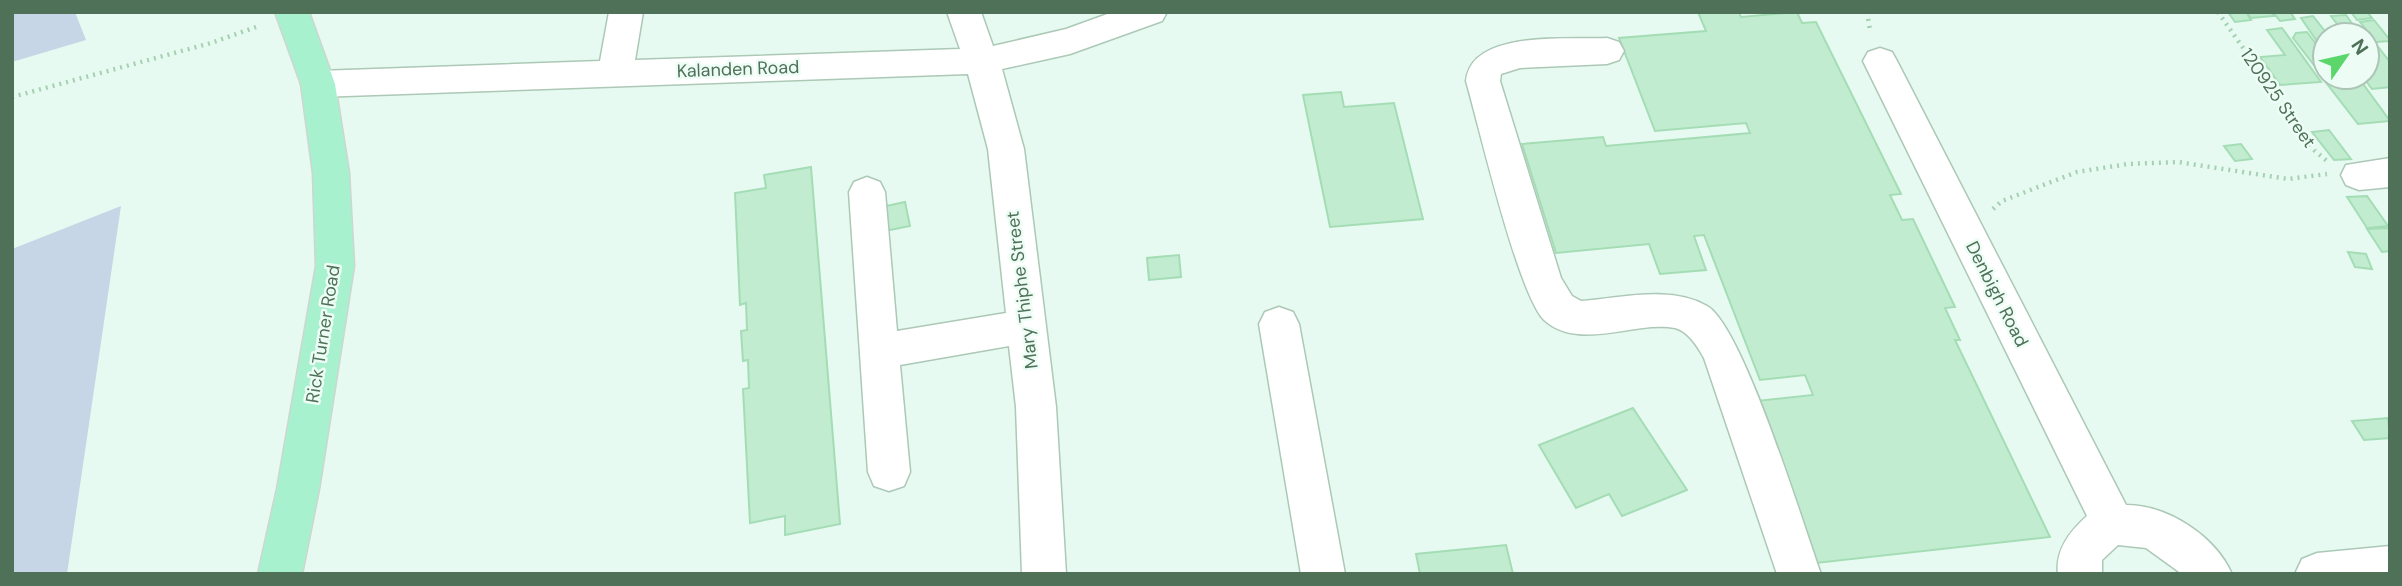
<svg xmlns="http://www.w3.org/2000/svg" width="2402" height="586" font-family="'DM Sans',sans-serif">
<style>
.green{fill:#c7d6e6}
.building{fill:#c2eccf;stroke:#a4ddb5;stroke-width:2}
.lines{fill:none;stroke-linecap:round;stroke-linejoin:round}
.minor-casing{stroke:#acc8b6;stroke-width:3}
.major-casing{stroke:#cdd7d0;stroke-width:3}
.path{stroke:#a5d1b2;stroke-width:4.5;stroke-dasharray:2 5;stroke-linecap:butt}
.minor{fill:#fff;fill-rule:evenodd}
.major{fill:#a7f1cf;fill-rule:evenodd}
.labels{text-anchor:middle;dominant-baseline:central;stroke-width:5;stroke-linejoin:round;paint-order:stroke}
.street-label{font-size:18px;fill:#4e7158;stroke:#edfdf5}
</style>
<rect width="100%" height="100%" fill="#e7faf1"/>
<path class="green" d="M12 12H75L86 40 12 62Z
M121 206 67 574H12V249Z"/>
<path class="building" d="M1698 12H1739L1741 17 1797 12 1802 23 1816 22 1901 194 1890 195 1902 220 1913 219 1955 307 1945 308 1960 340H1955L2050 537 1807 564 1746 402 1813 395 1805 375 1760 380 1704 235 1694 236 1706 270 1660 274 1649 244 1556 253 1522 144 1603 137 1606 146 1750 133 1746 123 1655 131 1619 38 1706 31Z
M2228 12H2246L2251 20 2235 22Z
M2247 12H2271L2274 16 2251 18Z
M2273 12H2290L2295 19 2280 21Z
M2351 12H2367L2372 18 2357 20Z
M2346 15 2353 25H2338L2331 16Z
M2313 16 2328 35H2325V53L2301 18Z
M2374 20 2390 40V41L2376 42 2360 22Z
M2282 28 2321 82 2280 85 2260 57 2285 55 2267 30Z
M2307 32 2325 56V73H2320L2293 38 2296 33Z
M2372 39 2390 62V87L2372 89 2363 77H2367V40Z
M2321 76 2358 77 2390 121 2358 124Z
M1341 92 1344 107 1394 103 1423 219 1330 227 1303 95Z
M2329 130 2351 159 2334 160 2312 132Z
M2241 144 2252 159 2235 161 2224 146Z
M811 167 840 524 785 535V516L750 523 743 389 749 388 748 360 743 361 741 331 747 330 746 303 740 305 735 193 766 188 764 175Z
M2367 196 2388 226 2367 228 2347 197Z
M905 202 910 226 880 232 877 208Z
M2389 228 2390 251 2382 252 2367 229Z
M2348 252 2366 254 2372 269 2355 267Z
M1179 255 1181 277 1149 280 1147 258Z
M1633 408 1687 490 1622 516 1609 494 1576 508 1539 445Z
M2388 418 2390 438 2364 440 2352 421Z
M1506 545 1513 574H1420L1416 554Z"/>
<g class="lines">
<defs>
<path id="minor" d="M609 12H643L635 60 960 49 947 12H981L993 46 1066 29 1113 12H1167L1162 21 1070 54 1002 69 1024 149 1056 407 1066 574H1022L1016 407 1009 346 900 365 910 472 904 486 889 491 874 486 868 472 849 192 854 182 867 177 880 182 885 192 897 331 1006 313 988 149 968 74 318 97 306 93 301 84 306 75 318 71 600 61Z
M1607 38 1619 42 1624 51 1619 60 1607 64 1520 68 1501 74 1500 81 1561 278 1572 296 1581 301C1621 298 1670 285 1707 306 1743 326 1803 525 1821 574H1777L1704 358C1698 347 1688 331 1675 328 1636 320 1579 352 1544 320 1518 294 1479 126 1466 81 1471 29 1569 40 1607 38Z
M1880 48 1892 52 1897 61 2126 505C2168 505 2215 536 2232 574H2182L2146 548 2118 545 2102 560V574H2058C2055 550 2070 531 2087 516L1863 61 1868 52Z
M2390 158V187L2359 190 2346 185 2341 175 2346 165Z
M1279 307 1293 312 1299 324 1345 574H1301L1259 324 1265 312Z
M2390 546V574H2295L2302 559 2317 553Z"/>
<path id="major" d="M275 12H309L335 84 349 173 354 266 319 489 302 574H258L277 489 316 266 313 173 301 84Z"/>
</defs>
<use href="#minor" class="minor-casing"/>
<use href="#major" class="major-casing"/>
<path class="path" d="M1867 12 1870 30
M2218 12 2315 151 2327 161
M12 97 211 43 259 26
M1993 209 2002 201 2077 172 2128 164 2178 162 2288 179 2327 174"/>
<use href="#minor" class="minor"/>
<use href="#major" class="major"/>
</g>
<g class="labels">
<g class="street-label">
<text transform="translate(738 69) rotate(-2)">Kalanden Road</text>
<text transform="translate(2278 98) rotate(55)">120925 Street</text>
<text transform="translate(1022 290) rotate(-97)">Mary Thiphe Street</text>
<text transform="translate(1997 294) rotate(63)">Denbigh Road</text>
<text transform="translate(323 334) rotate(-81)">Rick Turner Road</text>
</g>
</g>
<rect width="2402" height="586" fill="none" stroke="#4e7158" stroke-width="28"/>
<g transform="translate(2346 56) rotate(56)"><circle r="33" fill="#edfdf5" stroke="#adc5b6" stroke-width="2"/>
<path d="M0-5L12 26L0 18L-12 26Z" fill="#5ad66b"/>
<text y="-10" font-size="19" font-weight="bold" text-anchor="middle" fill="#4e7158">N</text>
</g>
</svg>
